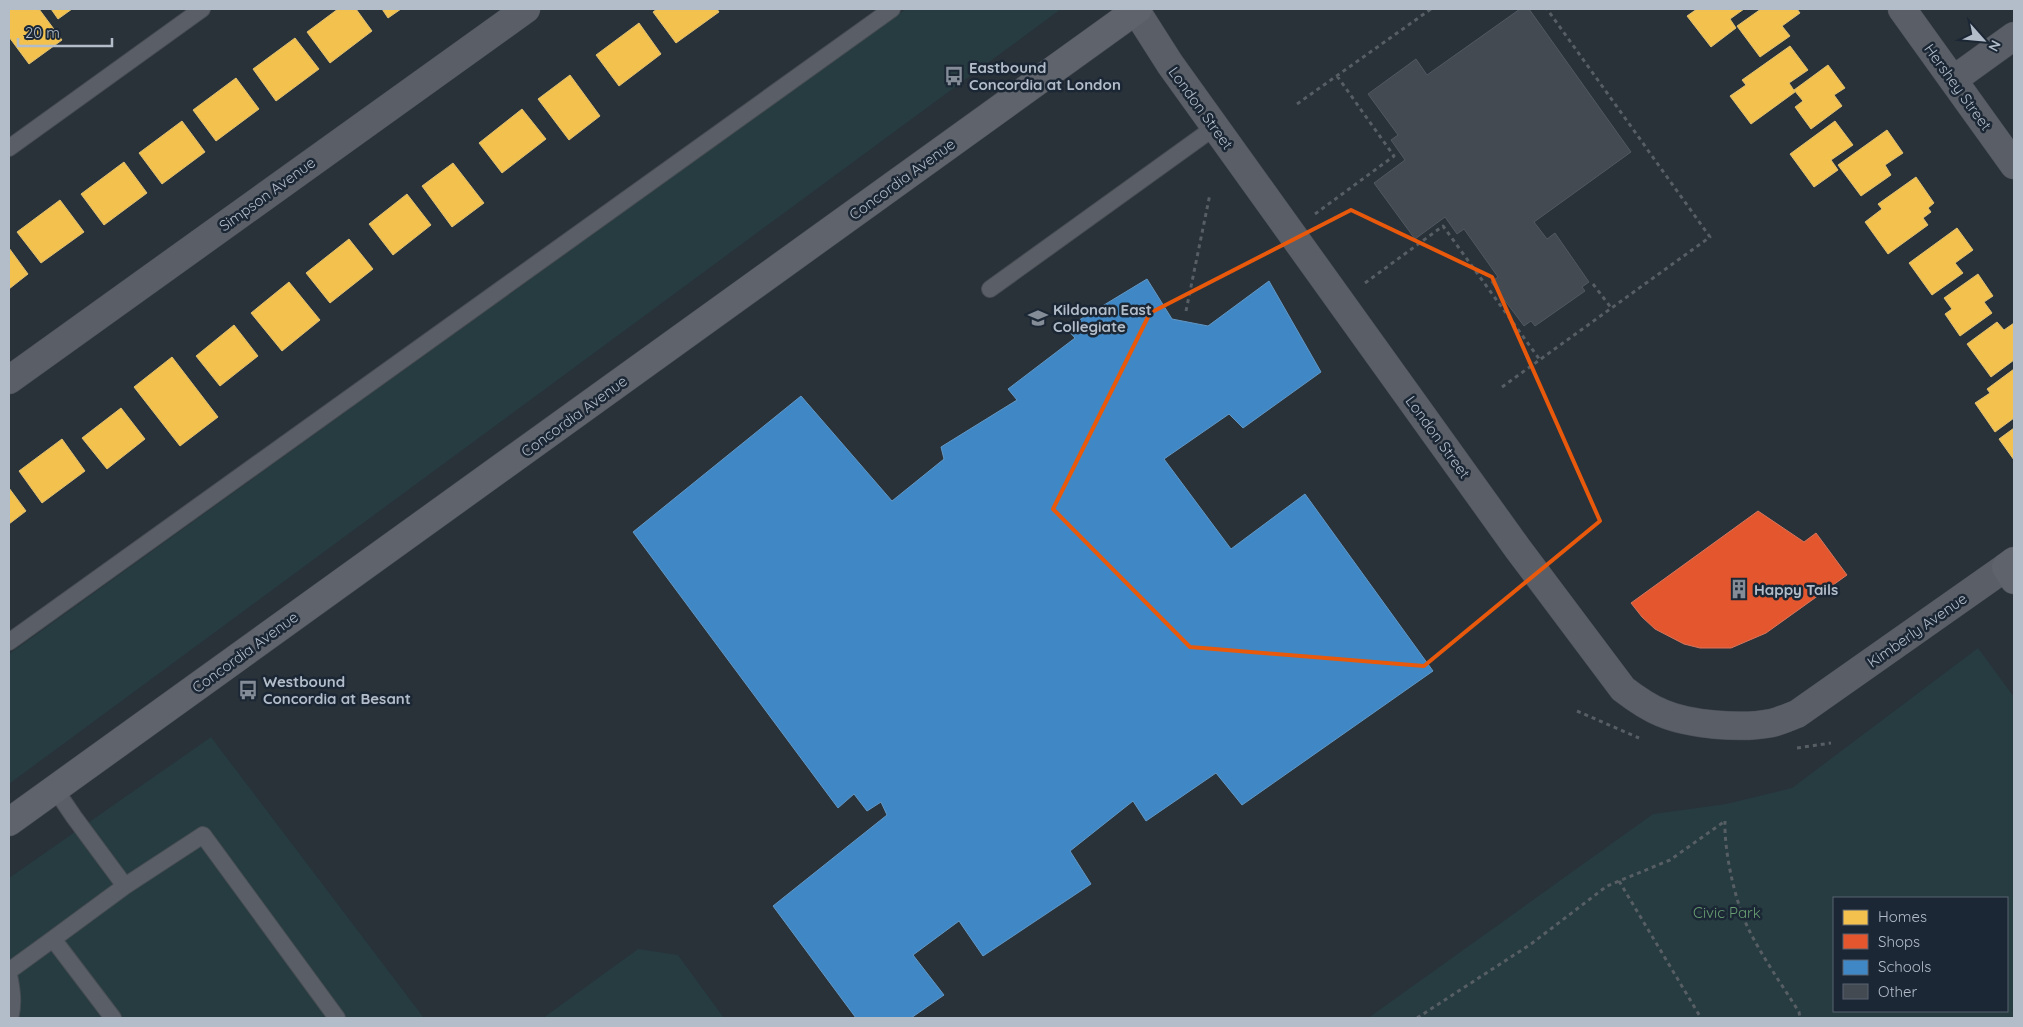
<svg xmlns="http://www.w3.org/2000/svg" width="2023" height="1027" font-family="Quicksand,sans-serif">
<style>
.green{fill:#263c40;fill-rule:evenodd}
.homes{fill:#f2c14e;stroke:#dfc073}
.shops{fill:#e4572e;stroke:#d5765d}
.schools{fill:#3f88c5;stroke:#6298c6}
.building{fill:#434a51;stroke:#515861}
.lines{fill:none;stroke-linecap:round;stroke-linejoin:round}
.lane-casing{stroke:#484d53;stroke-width:18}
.street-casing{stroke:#484d53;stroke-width:29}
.secondary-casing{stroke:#484d53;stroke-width:29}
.path{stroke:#575e64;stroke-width:3;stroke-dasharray:4 4;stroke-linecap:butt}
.lane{stroke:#5a5f67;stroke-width:16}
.street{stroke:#5a5f67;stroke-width:28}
.secondary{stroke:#5e636c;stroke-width:28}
.marked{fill:none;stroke:#e8590c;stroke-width:4;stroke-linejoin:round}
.labels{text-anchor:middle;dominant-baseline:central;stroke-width:5;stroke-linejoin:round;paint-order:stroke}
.poi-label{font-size:15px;font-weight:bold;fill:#b3bdca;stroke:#1c2735;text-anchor:start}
.street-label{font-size:15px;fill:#b3bdca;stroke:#1c2735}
.park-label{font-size:15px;fill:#689d72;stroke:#1c2735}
</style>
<rect width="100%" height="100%" fill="#293139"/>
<path class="green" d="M906 9H1061L9 784V654Z
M1978 648 2014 697V1018H1368L1653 814 1726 804 1792 788ZM1834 898H2007V1011H1834Z
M211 737 424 1018H9V878Z
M638 949 678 955 724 1018H543Z"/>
<path class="homes" d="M9 9H39L62 40 29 64 9 37Z
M51 9H72L58 19Z
M338 9H356L372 31 330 63 307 32Z
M382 9H401L388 18Z
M657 9H717L719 12 676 43 653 12Z
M1697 9H1744L1730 19 1736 28 1711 47 1687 16Z
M1761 9H1797L1800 13 1782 26 1790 36 1760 57 1737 26Z
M639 23 661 54 619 86 596 55Z
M295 38 319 69 276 101 253 69Z
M1790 46 1808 70 1789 83 1795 92 1751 124 1730 96 1746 85 1742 80Z
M1828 65 1845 88 1834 95 1842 106 1811 129 1795 107 1803 101 1794 90Z
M570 75 600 116 569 140 538 99Z
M236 78 259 109 216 141 193 110Z
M522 109 546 139 502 173 479 143Z
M182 121 205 152 162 184 139 153Z
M1835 121 1853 145 1831 160 1838 170 1814 187 1790 154Z
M1887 130 1903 153 1885 165 1891 175 1861 196 1838 165Z
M124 162 147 193 104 225 81 194Z
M453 163 484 203 452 227 422 186Z
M1916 177 1934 203 1928 208 1931 212 1923 218 1928 225 1888 254 1865 222 1882 209 1878 204Z
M407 194 431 225 393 255 369 224Z
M60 200 84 232 41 263 17 232Z
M1957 228 1973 250 1955 263 1963 273 1932 295 1909 263Z
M349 239 373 269 330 303 306 273Z
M9 248 28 274 9 289Z
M1978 274 1993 296 1984 302 1992 313 1960 336 1945 314 1952 309 1944 298Z
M289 282 320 320 282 351 251 313Z
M1997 322 2004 330 2014 323V360L1991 377 1967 344Z
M234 325 258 356 220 386 196 356Z
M172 357 218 417 180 446 134 387Z
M2014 369V418L1995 432 1975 403 1990 393 1987 389Z
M121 408 145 439 107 469 82 438Z
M2014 428V460L1999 439Z
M62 439 85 471 42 503 19 471Z
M9 488 26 511 9 524Z"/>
<path class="shops" d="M1758 511 1804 542 1816 533 1847 575 1766 633 1731 648H1700L1684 644 1655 629 1642 617 1631 603Z"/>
<path class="schools" d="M1147 279 1172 319 1208 326 1269 281 1321 372 1243 428 1229 414 1164 459 1231 549 1305 494 1433 671 1242 805 1216 773 1146 821 1133 801 1070 851 1091 884 983 956 959 921 913 955 944 995 911 1018H856L773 906 887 815 881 802 867 811 854 794 838 808 633 532 801 396 892 501 944 459 941 447 1017 400 1008 389 1075 338 1066 328Z"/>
<path class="building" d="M1520 9H1529L1631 152 1534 222 1547 239 1555 233 1589 282 1582 287 1585 291 1535 326 1531 321 1524 326 1491 282 1498 277 1464 229 1457 234 1445 217 1415 239 1374 183 1405 160 1391 140 1398 135 1368 94 1416 59 1427 75Z"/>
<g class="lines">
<defs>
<path id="lane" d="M9 148 202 9
M990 289 1215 127
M9 642 892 9
M55 789 74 817 125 886
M9 971 53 939
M9 975C12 990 14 1004 10 1018
M113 1018 53 939 125 886 203 835 337 1018"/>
<path id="street" d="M1135 9 1170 64 1518 549 1623 689C1636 699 1647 707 1662 713 1690 725 1742 729 1772 723 1780 721 1789 717 1797 714L2006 567
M1902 9 2014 165
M1953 80 2014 36
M9 380 526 9"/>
<path id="secondary" d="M2014 561 2006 567 2014 580
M9 822 1138 9"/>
</defs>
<use href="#lane" class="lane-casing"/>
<use href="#street" class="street-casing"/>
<use href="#secondary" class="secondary-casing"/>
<path class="path" d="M1297 104 1431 9
M1315 214 1394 156 1337 76
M1365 283 1443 226 1540 360
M1593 284 1612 309
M1186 311 1210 194
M1502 387 1710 237 1547 9
M1577 711 1639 738
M1797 748 1831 743
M1725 821C1724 852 1735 902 1749 930 1763 958 1782 985 1799 1012L1800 1018
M1619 881 1701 1018
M1417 1018 1531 944 1607 886 1670 860 1725 821"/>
<use href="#lane" class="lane"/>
<use href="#street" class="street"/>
<use href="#secondary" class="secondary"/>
</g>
<path class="marked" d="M1351 210 1492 277 1600 521 1424 666 1190 647 1053 509 1150 313Z"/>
<defs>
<symbol id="bus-bare" viewBox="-9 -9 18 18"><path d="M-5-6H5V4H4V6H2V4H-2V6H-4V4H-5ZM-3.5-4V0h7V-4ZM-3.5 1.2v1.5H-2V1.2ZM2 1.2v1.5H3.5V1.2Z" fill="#838c97" stroke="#1c2735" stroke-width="2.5" paint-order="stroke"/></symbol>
<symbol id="school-bare" viewBox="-9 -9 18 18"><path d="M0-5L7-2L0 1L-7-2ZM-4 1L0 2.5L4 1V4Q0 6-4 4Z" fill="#838c97" stroke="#1c2735" stroke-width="2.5" paint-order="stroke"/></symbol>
<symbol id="building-bare" viewBox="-9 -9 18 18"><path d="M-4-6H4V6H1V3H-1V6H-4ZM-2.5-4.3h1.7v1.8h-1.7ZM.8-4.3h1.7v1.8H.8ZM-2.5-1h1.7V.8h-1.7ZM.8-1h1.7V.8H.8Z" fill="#838c97" stroke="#1c2735" stroke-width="2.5" paint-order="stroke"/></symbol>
</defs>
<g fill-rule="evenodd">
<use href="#bus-bare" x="940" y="62" width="28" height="28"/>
<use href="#school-bare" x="1024" y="304" width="28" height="28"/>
<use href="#building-bare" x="1725" y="575" width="28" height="28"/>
<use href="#bus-bare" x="234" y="676" width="28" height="28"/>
</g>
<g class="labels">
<g class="poi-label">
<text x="969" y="67">Eastbound<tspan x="969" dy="17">Concordia at London</tspan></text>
<text x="1053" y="309">Kildonan East<tspan x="1053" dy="17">Collegiate</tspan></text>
<text x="1754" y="589">Happy Tails</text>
<text x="263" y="681">Westbound<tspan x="263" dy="17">Concordia at Besant</tspan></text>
</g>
<g class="street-label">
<text transform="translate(1958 87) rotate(54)">Hershey Street</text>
<text transform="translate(1201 108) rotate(54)">London Street</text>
<text transform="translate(902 179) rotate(-36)">Concordia Avenue</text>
<text transform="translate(267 194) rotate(-36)">Simpson Avenue</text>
<text transform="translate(574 416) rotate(-36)">Concordia Avenue</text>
<text transform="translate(1438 437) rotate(54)">London Street</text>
<text transform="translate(1917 630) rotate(-35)">Kimberly Avenue</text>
<text transform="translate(245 652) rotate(-36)">Concordia Avenue</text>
</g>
<g class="park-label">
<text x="1727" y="912">Civic Park</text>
</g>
</g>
<rect width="2023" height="1027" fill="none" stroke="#b3bdca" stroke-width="20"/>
<rect x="1833" y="897" width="175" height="115" fill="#1c2735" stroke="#586371"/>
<rect x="1843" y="910" width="25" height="15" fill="#f2c14e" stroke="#586371"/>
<text x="1878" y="922" font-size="15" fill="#b3bdca">Homes</text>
<rect x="1843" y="934" width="25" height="15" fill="#e4572e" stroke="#586371"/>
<text x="1878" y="947" font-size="15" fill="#b3bdca">Shops</text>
<rect x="1843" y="960" width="25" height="15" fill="#3f88c5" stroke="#586371"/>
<text x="1878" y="972" font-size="15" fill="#b3bdca">Schools</text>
<rect x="1843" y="984" width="25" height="15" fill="#434a51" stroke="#586371"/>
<text x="1878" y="997" font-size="15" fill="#b3bdca">Other</text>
<g transform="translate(1983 40) rotate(117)" stroke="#1c2735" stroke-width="4" paint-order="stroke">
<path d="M0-4L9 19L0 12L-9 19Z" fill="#b3bdca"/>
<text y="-8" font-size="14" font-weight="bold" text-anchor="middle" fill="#b3bdca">N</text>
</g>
<path d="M18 38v8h94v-8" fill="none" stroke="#b3bdca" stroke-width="2.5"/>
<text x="25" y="38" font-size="15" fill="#b3bdca" stroke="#1c2735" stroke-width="4" paint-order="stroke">20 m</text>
</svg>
